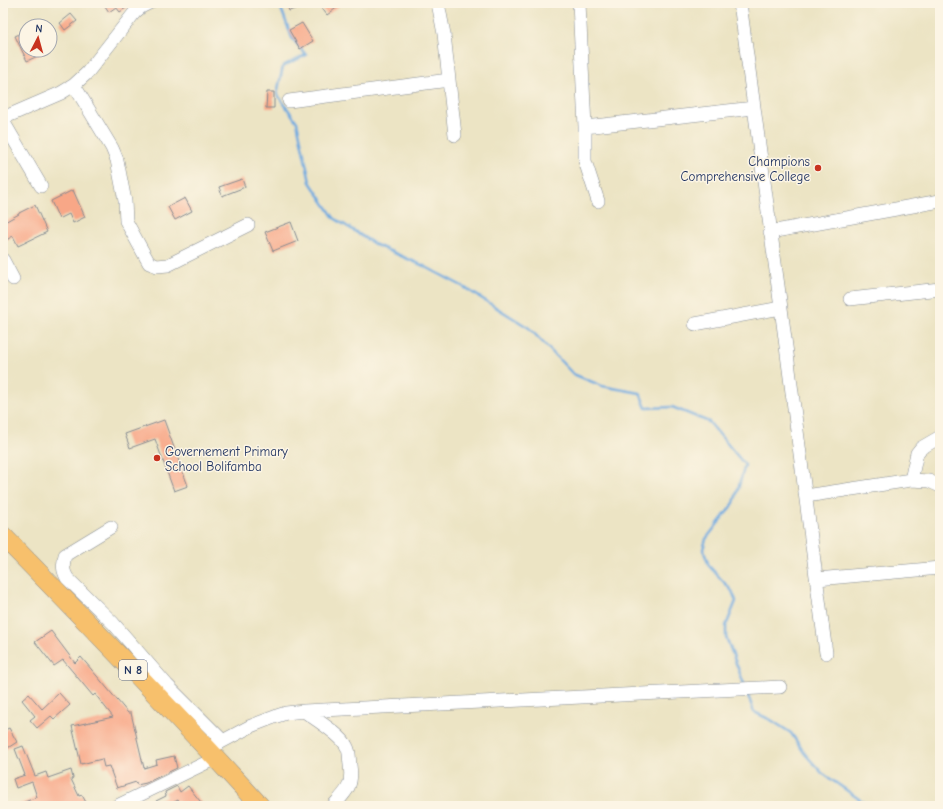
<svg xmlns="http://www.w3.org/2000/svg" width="943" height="809" font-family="'Comic Neue',sans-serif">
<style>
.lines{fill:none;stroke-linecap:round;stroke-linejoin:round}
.stream{stroke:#70aae0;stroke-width:2.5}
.building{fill:#f8a787}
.minor-casing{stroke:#848a91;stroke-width:14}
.highway-casing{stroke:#848a91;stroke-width:20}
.minor{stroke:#fff;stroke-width:13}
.highway{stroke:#f7c06c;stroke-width:19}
.poi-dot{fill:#c8321e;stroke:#fcf5e5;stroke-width:1.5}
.labels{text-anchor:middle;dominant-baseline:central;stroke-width:3;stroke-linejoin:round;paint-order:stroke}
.shield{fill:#fcf5e5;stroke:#5e6a86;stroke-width:1}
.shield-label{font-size:12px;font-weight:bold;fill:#1b2f5e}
.poi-label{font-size:13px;fill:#1b2f5e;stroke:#fcf5e5;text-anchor:end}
</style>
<rect width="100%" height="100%" fill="#fcf5e5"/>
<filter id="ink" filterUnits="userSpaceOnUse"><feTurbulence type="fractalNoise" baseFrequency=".025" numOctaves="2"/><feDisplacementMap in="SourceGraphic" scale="8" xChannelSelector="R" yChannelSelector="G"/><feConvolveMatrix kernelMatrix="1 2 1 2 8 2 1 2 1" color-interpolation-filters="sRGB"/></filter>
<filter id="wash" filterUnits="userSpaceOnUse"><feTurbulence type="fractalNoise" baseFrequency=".012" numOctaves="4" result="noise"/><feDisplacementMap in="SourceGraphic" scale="16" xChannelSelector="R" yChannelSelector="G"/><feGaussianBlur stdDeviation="0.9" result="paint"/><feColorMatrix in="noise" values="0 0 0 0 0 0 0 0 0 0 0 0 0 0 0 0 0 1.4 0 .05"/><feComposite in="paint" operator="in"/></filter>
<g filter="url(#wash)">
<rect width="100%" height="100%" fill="#ece4c4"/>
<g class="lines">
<path class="stream" d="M279 3 292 38 306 55 283 66 277 94 297 122 310 182 334 218 376 245 424 266 462 286 529 328 573 374 602 386 640 393 646 408 672 407 709 422 745 465 734 503 706 539 703 549 709 566 732 591 736 601 726 626V637L744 684
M747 693 754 712 771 720 791 733 805 754 822 773 869 806"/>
</g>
<g id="blocks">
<path class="building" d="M103 3H133L120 12 116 7 109 12Z
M287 3H308V4L289 11Z
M318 3H343L327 15Z
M71 14 77 21 65 30 60 23Z
M302 23 313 41 300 49 289 30Z
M26 31V50H50L27 61 15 36Z
M267 92H274V108H266Z
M242 179 245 187 222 196 219 187Z
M73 190 85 217 73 223 69 214 59 219 51 201Z
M185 198 192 211 175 220 168 207Z
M35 205 47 232 18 246 13 236 3 242V223L19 214V213Z
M291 222 298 241 273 251 265 232Z
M164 420 188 486 174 491 155 439 130 448 125 434Z
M51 631 75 663 81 657 128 713H131L144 768 157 764 156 760 174 756 177 768 146 783 137 785 136 782 117 788 109 766 104 767 102 759 81 764 72 726 113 717 95 694 93 696 63 660 54 666 35 642Z
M59 693 70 705 54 719 51 716 37 728 30 720 35 716 22 700 29 694 42 709Z
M9 728 17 742 3 751V731Z
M23 746 35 776 46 772 48 778 71 770 73 778 71 779 79 796 82 795 88 806H15L37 797 32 782 16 788 13 779 25 775 15 749Z
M177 786 180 792 188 786 204 806H181L178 800 167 806H159L156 801 166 796 165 792Z"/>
</g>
</g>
<g filter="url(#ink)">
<use href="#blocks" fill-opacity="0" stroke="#848a91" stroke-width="1"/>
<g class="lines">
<defs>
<path id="minor" d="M438 3 444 34 455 135
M579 3 585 127 754 108
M740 3 781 308 826 653
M74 85 112 148 117 160 125 201 126 221 149 263 157 266 168 265 248 225
M289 101 449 80
M3 118 61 93 74 85 87 73 135 12 141 7 149 3
M3 121 41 186
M585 127V161L598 201
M770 232 940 201
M3 260 13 279
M850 299 940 289
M695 324 781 308
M940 437 921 448 917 453 911 480 929 481 940 486
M806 496 911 480
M111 527 65 555C63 565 62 569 67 578L113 623 167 685 223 741
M817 579 940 568
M304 711C315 719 342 735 347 747 350 752 349 759 350 765 353 786 347 791 333 806
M208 749 251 726 277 716 286 713 304 711 780 687
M117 806 216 758"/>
<path id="highway" d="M3 536C90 625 176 714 260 806"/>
</defs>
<use href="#minor" class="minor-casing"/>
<use href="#highway" class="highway-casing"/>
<use href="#minor" class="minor"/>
<use href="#highway" class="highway"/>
</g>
</g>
<g class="poi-dot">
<circle cx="818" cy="168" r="4"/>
<circle cx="157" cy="458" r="4"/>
</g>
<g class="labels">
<rect class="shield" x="119" y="660" width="28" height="20" rx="3"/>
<g class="shield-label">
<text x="133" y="670">N 8</text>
</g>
<g class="poi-label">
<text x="810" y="161">Champions<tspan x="810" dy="15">Comprehensive College</tspan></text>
<text x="165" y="451" text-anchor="start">Governement Primary<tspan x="165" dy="15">School Bolifamba</tspan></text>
</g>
</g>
<rect width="943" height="809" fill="none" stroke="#fcf5e5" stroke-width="16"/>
<g transform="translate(38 38) rotate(6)"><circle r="19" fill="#fcf5e5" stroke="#a2a6af"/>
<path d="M0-3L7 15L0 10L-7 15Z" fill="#c8321e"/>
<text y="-6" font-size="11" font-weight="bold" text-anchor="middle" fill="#1b2f5e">N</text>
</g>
</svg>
